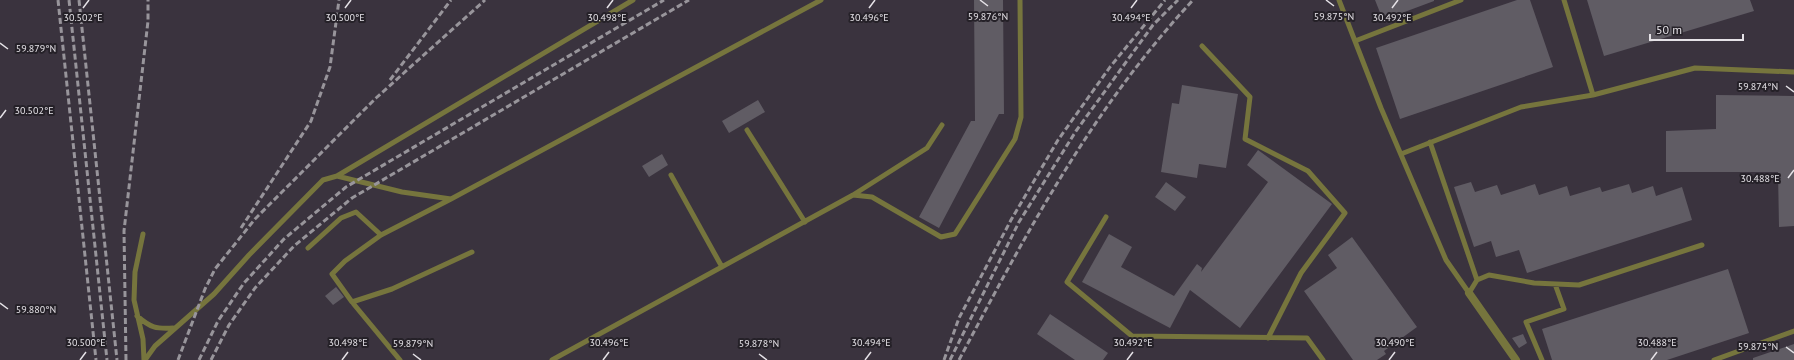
<svg xmlns="http://www.w3.org/2000/svg" width="1794" height="360" font-family="'PT Sans',sans-serif">
<style>
.built{fill:#3a333e}
.building{fill:#605c64}
.lines{fill:none;stroke-linecap:round;stroke-linejoin:round}
.service{stroke:#76753d;stroke-width:5}
.minor{stroke:#76753d;stroke-width:8}
.rail{stroke:#98959b;stroke-width:3;stroke-dasharray:6 3;stroke-linecap:butt}
.ticks{fill:none;stroke:#e5e2e7;stroke-width:1.5}
.ticks-label{font-size:10px;text-anchor:middle;fill:#e5e2e7;stroke:#252128;stroke-width:4;stroke-linejoin:round;paint-order:stroke}
</style>
<rect width="100%" height="100%" fill="#2e2b32"/>
<path class="built" d="M0 0H1794V360H0Z"/>
<path class="building" d="M974 0H1003L1004 114H999L939 228 919 217 971 121H975Z
M1375 0H1434V1L1383 20Z
M1517 0H1530L1553 67 1400 119 1376 48Z
M1587 0H1750L1754 11 1604 56Z
M1182 85 1238 94 1226 168 1199 164 1197 178 1161 172 1172 103 1179 104Z
M1716 95 1794 96V226L1779 227 1778 172H1666V131L1716 129Z
M758 100 765 112 729 133 722 121Z
M1258 150 1332 204 1240 328 1190 290 1170 328 1082 282 1109 234 1132 247 1121 267 1174 296 1197 264 1202 268 1201 272 1268 182 1247 165Z
M662 154 668 165 649 177 642 166Z
M1166 182 1186 197 1175 211 1155 197Z
M1471 182 1475 192 1497 185 1501 195 1535 184 1539 195 1567 186 1570 196 1600 187 1602 192 1629 184 1632 193 1653 186 1656 196 1682 187 1692 220 1527 273 1519 250 1496 257 1491 241 1474 247 1454 187Z
M1352 237 1417 327 1384 351 1386 354 1377 360H1353L1304 291 1337 268 1328 255Z
M1728 269 1749 333 1667 360H1552L1542 329Z
M336 287 344 297 333 305 325 296Z
M1050 314 1108 353 1103 360H1075L1037 334Z
M1523 334 1527 343 1519 348 1512 338Z
M1794 344V360H1753V358Z"/>
<g class="lines">
<path class="service" d="M1339 0 1381 108 1446 260 1469 293 1477 280 1430 142
M1564 0 1593 95
M1355 41 1461 0
M1202 46 1250 97 1245 139 1308 171 1345 213 1301 273 1268 338
M747 130 805 222
M1401 154 1521 107 1593 95 1695 68 1794 72
M671 175 722 267
M337 176 633 0
M853 195 927 148 942 125
M1106 217 1067 282 1132 336 1307 338 1323 360
M143 234 135 272 134 300 143 339 144 360
M308 248 341 218 356 212 381 235
M1477 280 1489 275 1534 283 1579 285 1702 245
M352 302 392 289 472 252
M137 316C151 328 156 329 173 328
M145 360 155 346 214 294 249 255 323 180 337 176 402 192 451 199
M400 360 352 302 332 274 345 261 381 235 451 199 821 0
M552 360 853 195 872 197 941 237 955 234 1015 139 1021 117 1020 0
M1542 360 1526 322 1564 309 1555 284
M1714 360 1794 331"/>
<path class="minor" d="M1469 293 1516 360"/>
<path class="rail" d="M58 0 96 360
M69 0 107 360
M79 0 117 360
M390 80 451 0
M241 228 311 121 330 67 339 0
M126 360 124 231 148 21V0
M178 360 205 289 215 269 255 219 376 98 485 0
M199 360 218 321 244 283 284 239 346 187 664 0
M211 360 229 325 255 288 294 246 352 198 689 0
M944 360 959 318 1011 220 1058 140 1110 67 1165 0
M950 360 1019 222 1076 131 1153 25 1178 0
M959 360C1028 230 1092 109 1193 0"/>
</g>
<path class="ticks" d="M980 0 988 6M1326 0 1334 6M83 8 89 0M345 8 351 0M607 8 613 0M869 8 875 0M1131 8 1137 0M1392 8 1398 0M0 43 8 49M1786 86 1794 92M0 118 6 110M1788 178 1794 170M0 303 8 309M1786 347 1794 353M413 354 421 360M759 354 767 360M80 360 86 352M342 360 348 352M603 360 609 352M865 360 871 352M1127 360 1133 352M1389 360 1395 352M1651 360 1657 352"/>
<g class="ticks-label">
<text x="988" y="20">59.876°N</text>
<text x="1334" y="20">59.875°N</text>
<text x="83" y="21">30.502°E</text>
<text x="345" y="21">30.500°E</text>
<text x="607" y="21">30.498°E</text>
<text x="869" y="21">30.496°E</text>
<text x="1131" y="21">30.494°E</text>
<text x="1392" y="21">30.492°E</text>
<text x="36" y="52">59.879°N</text>
<text x="1758" y="90">59.874°N</text>
<text x="34" y="114">30.502°E</text>
<text x="1760" y="182">30.488°E</text>
<text x="36" y="313">59.880°N</text>
<text x="86" y="346">30.500°E</text>
<text x="348" y="346">30.498°E</text>
<text x="609" y="346">30.496°E</text>
<text x="871" y="346">30.494°E</text>
<text x="1133" y="346">30.492°E</text>
<text x="1395" y="346">30.490°E</text>
<text x="1657" y="346">30.488°E</text>
<text x="413" y="347">59.879°N</text>
<text x="759" y="347">59.878°N</text>
<text x="1758" y="350">59.875°N</text>
</g>
<path d="M1650 34v6h93v-6" fill="none" stroke="#e5e2e7" stroke-width="2"/>
<text x="1656" y="34" font-size="12" fill="#e5e2e7" stroke="#252128" stroke-width="3" paint-order="stroke">50 m</text>
</svg>
